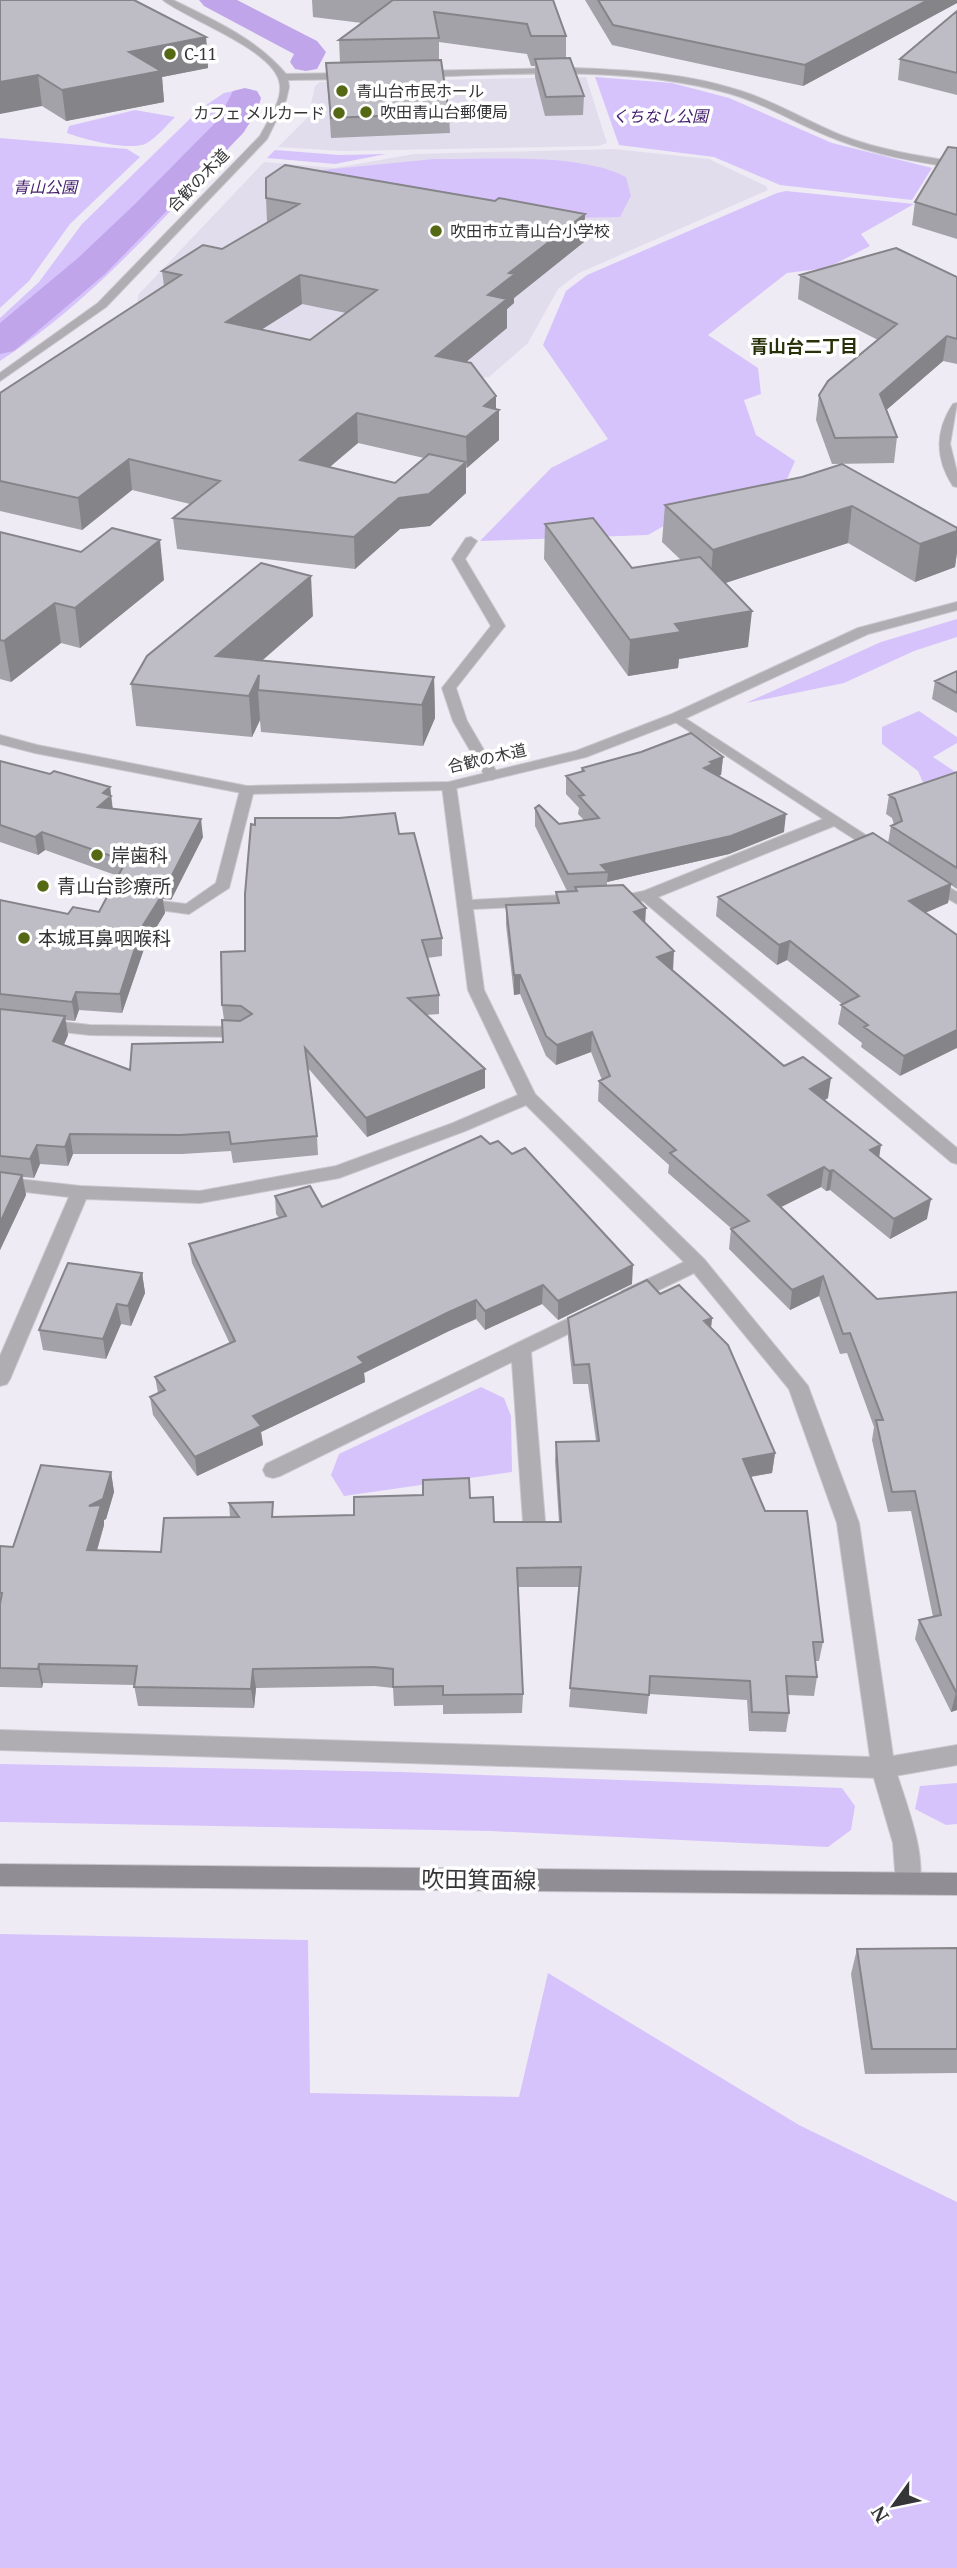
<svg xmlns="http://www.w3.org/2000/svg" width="957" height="2568" font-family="'Noto Serif','Noto Sans JP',serif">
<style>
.built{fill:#e2dded}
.green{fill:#d7c3fb}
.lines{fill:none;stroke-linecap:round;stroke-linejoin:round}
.river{fill:#c0a5eb;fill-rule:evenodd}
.minor-casing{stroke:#c9c6ce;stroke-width:2}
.tertiary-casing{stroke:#c9c6ce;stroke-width:2}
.secondary-casing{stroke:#c9c6ce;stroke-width:2}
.minor{fill:#afadb1;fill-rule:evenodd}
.tertiary{fill:#afadb1;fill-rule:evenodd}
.secondary{fill:#908e94;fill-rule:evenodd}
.wall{fill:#a3a2a9;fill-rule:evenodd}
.shaded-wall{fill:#858489}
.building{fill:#bebcc4;stroke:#858489;stroke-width:2;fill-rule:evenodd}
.poi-dot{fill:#556813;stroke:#fff;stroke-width:2.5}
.labels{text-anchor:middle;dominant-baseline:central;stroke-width:7;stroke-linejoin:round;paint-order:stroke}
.far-poi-label{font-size:16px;fill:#353437;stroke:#fff;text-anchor:start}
.far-park-label{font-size:16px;font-style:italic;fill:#462070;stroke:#fff}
.far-street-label{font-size:16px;fill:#353437;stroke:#fff}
.far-neighbourhood-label{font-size:18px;font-weight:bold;fill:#273009;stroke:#fff}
.poi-label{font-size:19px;fill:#353437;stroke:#fff;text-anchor:start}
.near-street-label{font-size:23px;fill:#353437;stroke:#fff}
</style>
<rect width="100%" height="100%" fill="#eeebf4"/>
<path class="built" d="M586 77 607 143 598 146 343 151 278 147 308 117 315 86 320 82Z
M614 149 709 159 766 186 768 190 579 273 558 289 528 343 489 377 478 378 137 308 138 295 264 162 335 168 414 154Z"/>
<path class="green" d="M595 77 672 83 729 98 832 143 932 168 912 200 780 185 714 157 619 145Z
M239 90 254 94 247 115 245 131C169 212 94 300 0 361V318L39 282 82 224 199 110 224 93Z
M135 110 175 117C167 125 157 137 147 143 131 152 83 139 67 133L69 126Z
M0 138 127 149 140 157 70 224 29 281 0 308Z
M275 150 339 155 386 154 335 164 267 158Z
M434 159C488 160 578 152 626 177L631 196 620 217 477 220 368 203 322 170Z
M786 191 914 204 861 234 870 246 827 268 787 273 708 335 758 368 761 394 744 400 756 435 795 461 787 479 741 502 704 503 648 535 480 541 551 468 608 439 543 345 566 291 587 275 777 193Z
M957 619V637L914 651 844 683 746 703 881 642Z
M919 711 957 737V743L933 757 957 773 929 796 918 771 882 744V727Z
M481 1387 504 1398 511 1416 512 1472 344 1496 331 1475 339 1454Z
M0 1764 401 1772 842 1788 855 1806 851 1830 828 1847 491 1831 0 1822Z
M957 1783V1824L946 1825 915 1809 920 1786Z
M0 1934 308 1940 310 2093 519 2097 548 1973 799 2125 957 2202V2568H0Z"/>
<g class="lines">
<path class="river" d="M199 0H237L317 41 326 52 317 69 306 71 295 69 290 62 294 54 204 6Z
M245 88 257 91 261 98 257 112 243 133 105 274 14 351 0 354V323L78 258 135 204 218 120 233 91Z"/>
<defs>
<path id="minor" d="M957 403 950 444 957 472V487L953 486C935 458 935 431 953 404Z
M471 537 477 541 465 559 505 626 456 688 467 721 499 776 492 780 485 776 453 721 442 688 491 626 452 559 466 538Z
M677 713 892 852 889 855H879L834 826 658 897 957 1148V1164L951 1162 643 901 630 900 628 897 630 894 644 891 823 819 672 720 670 717Z
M449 782 456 786 472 900 582 894 590 899 582 904 473 909 484 990 535 1094 704 1259 808 1386 859 1523 893 1756 957 1745V1765L883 1778 0 1750V1730L870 1757 837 1523 789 1389 694 1273 636 1301H622L619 1296 622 1291 684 1262 526 1105 465 1131 339 1178 200 1203 86 1199 10 1379 7 1384 0 1386V1356L69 1197 0 1189V1177L80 1186 200 1191 336 1166 453 1123 518 1095 468 990 442 786Z
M247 786 254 790 229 888 189 914 137 907 135 904 143 899 186 904 216 883 240 790Z
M927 875 957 892V904L921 883 919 880 921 877Z
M0 1015 90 1025 242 1027 251 1032 242 1037 90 1035 0 1025Z
M592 1307 599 1309 602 1314 599 1319 531 1352 545 1521 542 1527 534 1529 526 1527 523 1521 512 1362 280 1476 273 1478 266 1476 263 1470 266 1464Z"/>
<path id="tertiary" d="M163 0H173C213 20 257 39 286 74L353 73 357 76 353 79 288 80 289 87 286 100 267 139 106 307 0 381V373L98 303 260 136C267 122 282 102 280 85 277 50 188 20 163 0Z
M572 68C629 70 686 73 741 91 776 102 808 122 843 136 880 150 918 156 957 162V168C917 162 876 155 838 140 798 125 762 101 720 91 621 66 519 74 418 77L414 74 418 71Z
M957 602V610L868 634 682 720 586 757 449 790 247 794 35 753 0 744V735L37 745 247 786 449 782 576 751 672 714 858 628Z
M883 1758 891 1761 895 1768C904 1798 930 1861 917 1891L908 1894 899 1891 896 1883 893 1843 871 1768 875 1761Z"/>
<path id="secondary" d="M0 1864 957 1873V1895L0 1886Z"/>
</defs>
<use href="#minor" class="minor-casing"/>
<use href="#tertiary" class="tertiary-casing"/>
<use href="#secondary" class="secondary-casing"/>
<use href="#minor" class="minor"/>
<use href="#tertiary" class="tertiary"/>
<use href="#secondary" class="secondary"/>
</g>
<path class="wall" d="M0 0 206 37 208 68 162 77 164 102 66 121 42 106Z
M312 0H553L566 36V58L584 96 583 115 545 116 535 77V66H531L527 54 439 42V60L449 113 450 133 331 138 326 63 340 62 339 40 362 23 313 17Z
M585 0H957V3L803 86 612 45Z
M957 11V95L898 80 900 59Z
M957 148V239L912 225 915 202Z
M266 198 495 201 585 214 584 242 514 298V303L507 309V328L466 362 496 409 499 440 466 468V493L430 526 400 529 355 569 177 549 173 518 190 504 132 490 82 530 0 511V393L164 286 162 271 222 249 267 222ZM302 304 346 313 310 340 262 329ZM358 443 424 458 395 483 330 467Z
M800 275 957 277V364L943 361 886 410 897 437 894 463 832 464 816 420 819 395 878 340 798 299Z
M802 477 957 528V552L955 567 915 582 848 543 725 583 748 647 679 659 678 668 628 676 544 559 545 524 632 568 681 560 662 542 665 505Z
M0 532 164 580 80 648 61 643 11 682 0 679Z
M313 616 262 660 434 677 435 718 423 746 261 732 260 720 252 737 136 726 131 684Z
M957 671V713L932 699 935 681Z
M723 757 721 775 718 776 784 832 729 854 607 882V886L645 923 672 971 784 1066 828 1098 825 1100 879 1157 927 1219 890 1239 830 1190 826 1191 821 1187 781 1207 877 1299 957 1292V1710L951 1712 915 1639 919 1620 933 1617 911 1511 888 1512 872 1440 874 1427 847 1353 840 1354 819 1296 790 1310 729 1249 731 1229H732L668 1173 669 1165 598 1101 599 1081 602 1080 591 1052 556 1065 546 1056 520 994 514 995 506 925V905L556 903V892L567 891 535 826V808L559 824 584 820 578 814 579 808 566 794V776L581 772 582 768Z
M0 761 50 774 110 787 113 809 203 837 171 900 163 899 165 913 145 946 122 1013 79 1010 75 1021 65 1020 68 1035 64 1045 130 1070 223 1042 224 1020 222 1005 245 951 399 834 442 938V956L427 958 439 995V1014L426 1015 485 1069V1088L367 1137 308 1068 317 1136 318 1155 233 1163 231 1151 182 1154H73L68 1166 40 1164 34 1178 23 1177 26 1195 0 1250V900L68 914 99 912 118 876 45 850 38 855 0 842Z
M957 772V889L951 885 948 903 925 913 957 935 900 1076 861 1047 862 1043 838 1024 842 1004 787 960 777 965 716 916 718 897 888 843 891 826 894 825 892 818 886 814 889 795Z
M275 1196 322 1207 632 1284 558 1320 542 1304 485 1330 476 1319 449 1331 364 1373 365 1382 261 1432 263 1445 197 1476 153 1415 150 1397 158 1393 155 1377 230 1344 192 1263 189 1244 279 1218 276 1214Z
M142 1273 145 1293 131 1326 121 1324 106 1359 43 1350 39 1330Z
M660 1294 712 1318 711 1327 775 1453 772 1473 751 1477 823 1642 819 1661H815L817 1677 814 1696 787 1695 789 1713 786 1732 749 1731 747 1700 649 1694 647 1714 569 1707 579 1587H518L523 1694 522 1713 443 1714V1705L394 1706 393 1688 375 1686 256 1688 254 1708 138 1706 134 1685 43 1683 42 1688 0 1687V1546L13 1547 111 1472 114 1492 106 1519 104 1520V1525L97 1551 161 1552 230 1517 229 1503 275 1517 354 1515 470 1498 494 1522H559L555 1461 556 1442 596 1441 588 1384H573L568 1338V1318Z
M957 1948V2073L865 2074 851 1974 857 1949Z"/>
<path class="shaded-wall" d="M928 0H957V3L803 86 805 65Z
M206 37 208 68 162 77 164 102 66 121 62 90 129 52Z
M38 75 42 106 0 114V82Z
M585 214 584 242 514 298V303L507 309V328L437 386 436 356 488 295 509 273Z
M300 275 302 304 228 351 226 322Z
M947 336 943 361 876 419 880 394Z
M496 396V412L499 410V440L467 468 466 437 484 406Z
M357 413 358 443 301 491 300 460Z
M129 459 132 490 82 530 78 498Z
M466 462V493L430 526 400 529 355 569 354 537 399 498Z
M852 506 848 543 710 588 713 550Z
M957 531V552L955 567 915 582 920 544Z
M160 540 164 580 80 648 75 608Z
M311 576 313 616 224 694 216 656Z
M55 603 61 643 11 682 4 641Z
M752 611 748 647 679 659 678 668 628 676 630 640 675 624Z
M259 675 258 690 260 720 252 737 249 696Z
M434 677 435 718 423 746 422 705Z
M723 757 721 775 712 778 704 768 710 762Z
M110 787 113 814 98 807 103 793Z
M786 814 784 832 729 854 607 882 608 872 601 865Z
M201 819 203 837 171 900 169 881Z
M42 832 45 850 38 855 35 837Z
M141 878 143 896 132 903 130 885Z
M951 884 948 903 906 921 909 901Z
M162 895 165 913 145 946 122 1013 120 994 142 927Z
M646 908 645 927 634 912Z
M790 941 787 960 777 965 779 945Z
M674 951 673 971 657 957Z
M514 975H520V994L514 995Z
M76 992 79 1010 75 1021 72 1002Z
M65 1016 68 1035 57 1060 53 1041Z
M957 1030V1048L900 1076 904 1056Z
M592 1032 591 1052 556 1065 557 1045Z
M485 1069V1088L367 1137 366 1118Z
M831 1078 828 1098 808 1109 810 1089Z
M70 1134 73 1154 68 1166 65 1147Z
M37 1145 40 1164 34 1178 30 1159Z
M881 1145 878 1165 870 1150Z
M824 1167 821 1187 765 1215 768 1195Z
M833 1170 830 1190 826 1191 829 1171Z
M22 1175 26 1195 0 1250V1223Z
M931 1199 927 1219 890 1239 894 1219Z
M633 1265 632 1284 558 1320V1301Z
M142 1273 145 1293 131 1326 128 1306Z
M823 1276 819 1296 790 1310 792 1290Z
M543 1285 542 1304 485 1330V1311Z
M476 1300V1319L449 1331 364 1373 365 1382 261 1432 263 1445 197 1476 195 1457 253 1416 358 1357 449 1312Z
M117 1304 121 1324 106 1359 103 1339Z
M712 1318 710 1337 704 1321Z
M775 1453 772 1473 741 1478 743 1459Z
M111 1472 114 1492 106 1519 104 1520V1525L91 1570 87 1550 89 1506Z
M39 1664 43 1683 42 1688 38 1669Z
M253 1669 256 1688 254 1708 251 1689Z
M956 1692H957V1710L951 1712Z"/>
<path class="building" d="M0 0H134L206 37 129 52 161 71 62 90 38 75 0 82Z
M393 0H553L566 36H531L527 24 434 12 439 38 339 40Z
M598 0H928L805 65 613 25Z
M957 11V73L900 59Z
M570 58 584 96 546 97 535 59Z
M441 60 449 113 331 118 326 63Z
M948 147 957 148V215L915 202Z
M285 165 495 201 499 198 585 214 509 273 515 274 488 295 507 299 436 356 471 363 496 396 484 406 499 410 466 437 357 413 300 460 395 483 429 454 466 462 429 494 399 498 354 537 173 518 220 481 129 459 78 498 0 481V393L181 275 162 271 203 245 222 249 299 204 266 198V178ZM300 275 377 290 310 340 226 322Z
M896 248 957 277V339L947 336 880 394 897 437 835 438 819 395 828 381 897 324 800 275Z
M842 464 957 528V531L920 544 852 506 713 550 665 505 802 477Z
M593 518 632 568 700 557 752 611 675 624 681 632 630 640 545 524Z
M112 528 160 540 75 608 55 603 4 641 0 640V532L81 552Z
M261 563 311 576 216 656 434 677 422 705 258 690 259 675 249 696 131 684 147 656Z
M957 671V693L935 681Z
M691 733 723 757 710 762 713 764 704 768 786 814 731 836 601 865 608 872 568 874 535 808 539 805 559 824 599 818 579 796 584 795 566 776 584 771 582 768 641 752Z
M0 761 50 774 54 771 110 787 103 793 111 796 98 807 201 819 169 881 141 878 130 885 134 891 162 895 142 927 120 994 76 992 72 1002 0 994V900L68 914 73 907 99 912 126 861 42 832 35 837 0 825Z
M957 772V868L891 826 902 821 895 799 889 795Z
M395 813 399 834 414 833 442 938 422 940 439 995 408 998 485 1069 366 1118 305 1048 317 1136 231 1144 229 1132 180 1135 70 1134 65 1147 37 1145 30 1159 0 1156V1009L65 1016 53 1041 130 1070 132 1044 223 1042 222 1020 240 1021 252 1014 241 1006 222 1005 221 952 245 951V894L251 824 255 825V818H339Z
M873 833 951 884 909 901 957 935V1030L904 1056 864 1027 868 1025 841 1005 859 996 790 941 779 945 718 897Z
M623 885 646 908 634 912 674 951 657 957 784 1066 803 1057 831 1078 810 1089 881 1145 870 1150 931 1199 894 1219 833 1170 829 1171 824 1167 768 1195 877 1299 957 1292V1692H956L919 1620 941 1615 915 1491 892 1492 876 1420H883L850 1333 843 1334 823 1276 792 1290 731 1229 749 1221 670 1153 676 1150 599 1081 610 1076 592 1032 557 1045 546 1036 520 975H514L506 905 559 903 556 892 577 891 575 887Z
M481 1136 490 1144 498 1141 512 1154 525 1148 633 1265 558 1301 543 1285 485 1311 476 1300 449 1312 358 1357 364 1363 253 1416 261 1426 195 1457 150 1397 165 1390 155 1377 235 1341 189 1244 286 1216 275 1196 310 1186 322 1207Z
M0 1172 22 1175 0 1223Z
M68 1263 142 1273 128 1306 117 1304 103 1339 39 1330Z
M647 1280 660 1294 679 1285 712 1318 704 1321 728 1345 775 1453 743 1459 765 1511H807L823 1642H813L817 1677 786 1676 789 1713 752 1712 750 1681 650 1676 649 1695 570 1688 581 1567 517 1568 523 1694 443 1695V1686L393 1687V1669L374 1667 253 1669 251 1689 134 1687 137 1666 39 1664 38 1669 0 1668V1604L2 1593H0V1546L13 1547 41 1465 111 1472 103 1499 89 1506 101 1505 87 1550 161 1552 164 1518 239 1517 229 1503 273 1502 272 1517 354 1515V1497L423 1495V1480L469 1478 470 1498 493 1497 494 1522H561L556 1442 599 1441 589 1364 574 1365 568 1318Z
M957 1948V2049H872L857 1949Z"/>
<g class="poi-dot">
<circle cx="170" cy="54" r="7"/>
<circle cx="342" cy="91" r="7"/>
<circle cx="366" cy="112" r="7"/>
<circle cx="339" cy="113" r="7"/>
<circle cx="436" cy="231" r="7"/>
<circle cx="97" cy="855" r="7"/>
<circle cx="43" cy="886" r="7"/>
<circle cx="24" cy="938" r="7"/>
</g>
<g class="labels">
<g class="far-poi-label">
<text x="184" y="54">C-11</text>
<text x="356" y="91">青山台市民ホール</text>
<text x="380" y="112">吹田青山台郵便局</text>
<text x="325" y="113" text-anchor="end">カフェ メルカード</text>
<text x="450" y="231">吹田市立青山台小学校</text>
</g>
<g class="far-park-label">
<text x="660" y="116">くちなし公園</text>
<text x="45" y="187">青山公園</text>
</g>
<g class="far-street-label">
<text transform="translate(198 180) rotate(-46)">合歓の木道</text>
<text transform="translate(487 758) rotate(-13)">合歓の木道</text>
</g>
<g class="far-neighbourhood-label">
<text x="804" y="346">青山台二丁目</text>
</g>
<g class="poi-label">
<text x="111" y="855">岸歯科</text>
<text x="57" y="886">青山台診療所</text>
<text x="38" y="938">本城耳鼻咽喉科</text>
</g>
<g class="near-street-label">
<text transform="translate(479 1879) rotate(1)">吹田箕面線</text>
</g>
</g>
<g transform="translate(894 2505) rotate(237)" stroke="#ffffff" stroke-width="5" paint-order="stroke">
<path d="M0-5L12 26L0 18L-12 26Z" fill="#353437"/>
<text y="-10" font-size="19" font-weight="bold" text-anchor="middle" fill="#353437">N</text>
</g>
</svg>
